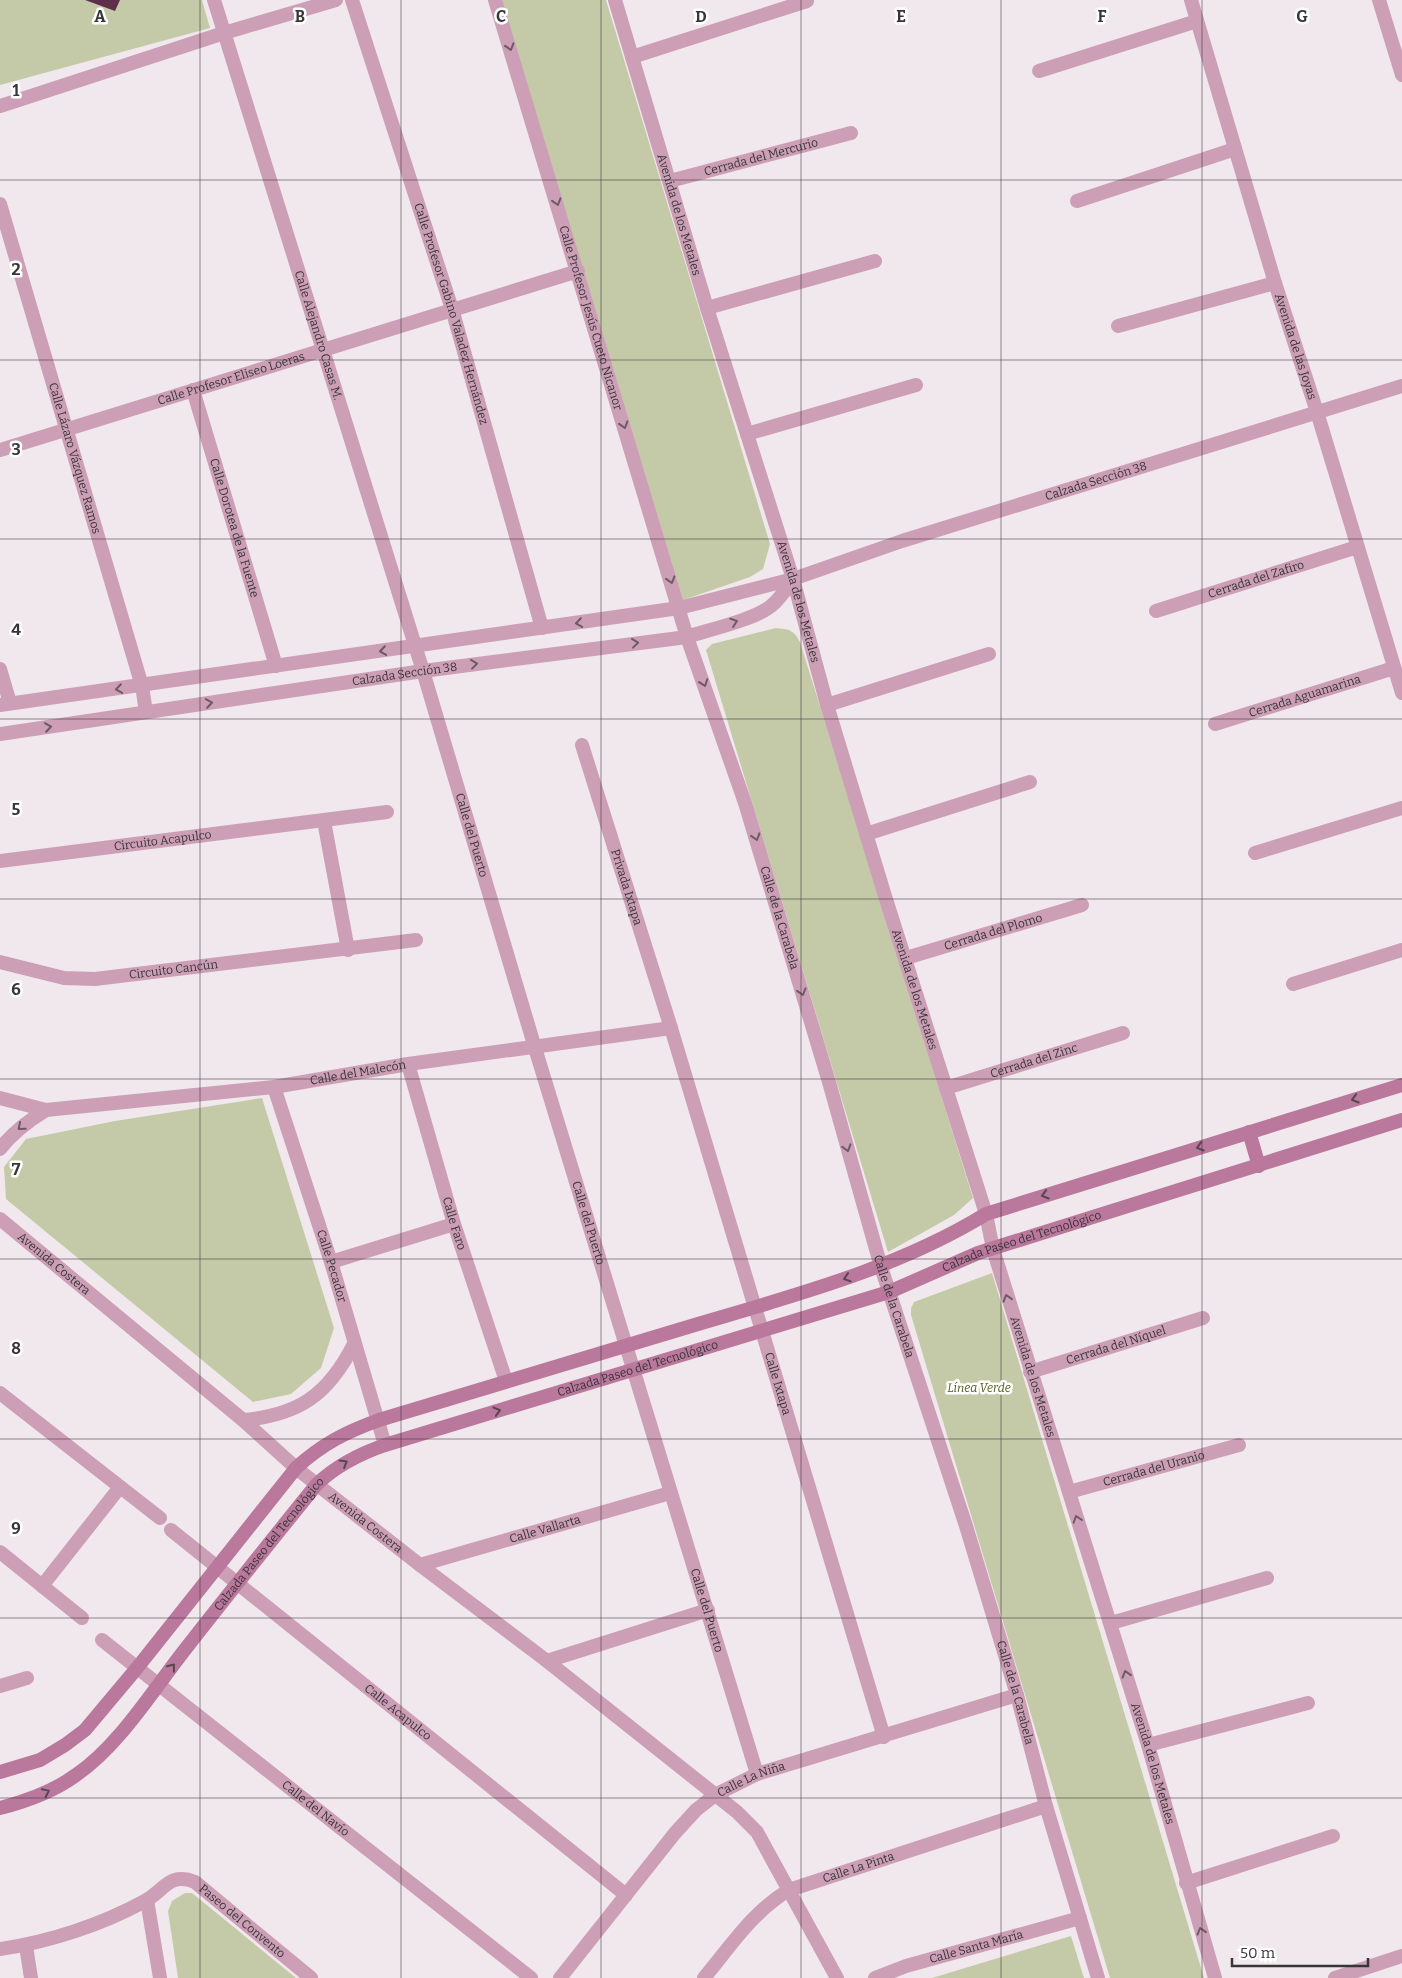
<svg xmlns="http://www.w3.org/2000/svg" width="1402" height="1978" font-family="Bitter,serif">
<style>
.green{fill:#c4caa7}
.building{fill:#5e2f4a}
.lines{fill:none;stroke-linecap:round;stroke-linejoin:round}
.minor{stroke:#cc9fb7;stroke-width:14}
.tertiary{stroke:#cc9fb7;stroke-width:14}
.secondary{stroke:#ba789d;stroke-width:14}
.oneway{stroke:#6c5a64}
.oneway2{stroke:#584650}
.grid{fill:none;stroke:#383537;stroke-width:1;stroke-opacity:0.55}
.labels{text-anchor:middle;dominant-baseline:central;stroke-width:5;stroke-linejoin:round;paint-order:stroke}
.street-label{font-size:12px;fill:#383537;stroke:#fff}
.park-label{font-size:12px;font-style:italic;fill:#535a1a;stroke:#fff}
.grid-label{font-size:16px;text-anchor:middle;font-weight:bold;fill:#383537;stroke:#fff;stroke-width:5;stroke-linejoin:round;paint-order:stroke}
</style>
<rect width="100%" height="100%" fill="#f1e8ed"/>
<path class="green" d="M0 0H202L210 28 0 85Z
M502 0H606L770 544 763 569 750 577 683 600Z
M776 628C789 629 794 630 800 642L973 1198 954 1215 888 1252 706 650 712 644Z
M262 1098 334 1328 321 1368 291 1394 253 1402 6 1199 4 1167 26 1139 115 1121Z
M992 1273 1204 1978H1110L911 1315V1308L914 1302Z
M185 1893H192L296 1978H178L168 1911 172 1901Z
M1071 1936 1084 1978H932Z"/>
<path class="building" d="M85 0H120L115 11Z"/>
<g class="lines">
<g class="minor">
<path id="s1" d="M214 0 423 671 535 1048 757 1774"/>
<path id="s2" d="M352 0 452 309 542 628"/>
<path id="s3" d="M1191 0 1275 283 1317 412 1402 693"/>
<path d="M1379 0 1402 75"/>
<path d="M632 57 807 1"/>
<path d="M1039 71 1197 21"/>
<path d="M0 106 224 33 336 0"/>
<path id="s4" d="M670 181 851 133"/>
<path d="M1077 201 1235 149"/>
<path id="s5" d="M0 204 142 686 146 712"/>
<path d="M707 308 875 261"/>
<path d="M1118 326 1275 283"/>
<path id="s6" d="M193 390 276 666"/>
<path d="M747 434 916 385"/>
<path id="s7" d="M0 450 578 271"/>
<path id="s8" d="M1156 611 1357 547"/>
<path d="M0 669 10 703"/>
<path d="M827 705 989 654"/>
<path id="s9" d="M1215 724 1394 668"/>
<path id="s10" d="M582 745 671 1028 884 1737"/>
<path d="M324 821 348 950"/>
<path d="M866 834 1030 782"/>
<path d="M1255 853 1402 808"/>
<path id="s11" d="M0 861 387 812"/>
<path id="s12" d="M906 958 1082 905"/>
<path id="s13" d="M0 962 64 978 95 979 416 940"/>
<path d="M1293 984 1402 950"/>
<path id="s14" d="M408 1064 454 1224 506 1381"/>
<path id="s15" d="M274 1087 331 1262 385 1445"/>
<path id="s16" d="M946 1088 1123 1033"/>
<path id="s17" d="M0 1098 46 1110 274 1087 408 1064 671 1028"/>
<path d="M0 1149C13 1132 28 1121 46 1110"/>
<path id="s18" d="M0 1219 243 1420 296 1468 420 1565 547 1661 737 1812 757 1832 837 1978"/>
<path d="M331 1262 454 1224"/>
<path id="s19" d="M1030 1372 1203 1318"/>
<path d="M0 1393 160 1518"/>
<path d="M243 1420C299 1415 328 1395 354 1344"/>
<path id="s20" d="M1069 1492 1239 1445"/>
<path id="s21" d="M171 1530 626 1895"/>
<path d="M0 1552 82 1618"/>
<path id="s22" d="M420 1565 670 1493"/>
<path d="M42 1586 120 1487"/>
<path d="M1111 1623 1267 1578"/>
<path id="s23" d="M102 1640 531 1978"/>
<path d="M547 1661 708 1610"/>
<path d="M0 1686 27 1678"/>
<path d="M1148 1745 1308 1703"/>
<path d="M1186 1883 1333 1836"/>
<path d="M147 1900 160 1978"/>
<path d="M26 1946 31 1978"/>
<path id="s24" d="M0 1949C49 1942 101 1925 145 1901 165 1890 169 1872 195 1882L311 1978"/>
<path id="s25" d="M560 1978 675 1833 696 1810 715 1795 757 1774 1017 1695"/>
<path id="s26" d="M704 1978C730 1947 753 1911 789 1890L1046 1806"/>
<path id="s27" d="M875 1978 906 1966 1080 1918"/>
<path d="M1335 1978 1402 1956"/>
</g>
<g class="tertiary">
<path id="s28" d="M495 0 687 637 745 803 829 1082 881 1267 966 1526 1017 1695 1046 1806 1098 1978"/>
<path id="s29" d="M615 0 707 308 793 579 827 705 885 896 986 1214 993 1249 1148 1745 1215 1978"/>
<path id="s30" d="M0 705 679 608 793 579 902 541 1402 386"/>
<path id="s31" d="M0 734 423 671 687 637C708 630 756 619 771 606 780 599 786 589 793 579"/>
</g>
<g class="secondary">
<path d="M1249 1132 1259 1166"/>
<path d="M0 1772 40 1760 65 1745 85 1730 137 1668 296 1468C322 1444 346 1432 379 1420 485 1388 591 1356 698 1324 796 1295 898 1268 986 1214L1402 1085"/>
<path id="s32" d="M0 1808C27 1801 53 1792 76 1775 117 1747 150 1695 180 1656 225 1598 271 1541 317 1484 337 1465 359 1454 385 1445L889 1292 978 1253 1402 1120"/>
</g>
</g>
<defs><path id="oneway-chevron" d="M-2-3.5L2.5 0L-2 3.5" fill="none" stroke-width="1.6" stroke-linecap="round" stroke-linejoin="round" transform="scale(1.25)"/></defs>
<g class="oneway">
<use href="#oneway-chevron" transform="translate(510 47) rotate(73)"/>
<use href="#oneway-chevron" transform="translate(557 202) rotate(73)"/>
<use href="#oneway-chevron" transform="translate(624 425) rotate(73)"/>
<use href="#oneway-chevron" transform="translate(671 580) rotate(73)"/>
<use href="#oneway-chevron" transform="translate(734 622) rotate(-19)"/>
<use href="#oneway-chevron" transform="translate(579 623) rotate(172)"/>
<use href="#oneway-chevron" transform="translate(635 643) rotate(-7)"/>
<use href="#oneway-chevron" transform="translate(383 651) rotate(172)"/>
<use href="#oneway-chevron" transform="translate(474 664) rotate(-7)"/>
<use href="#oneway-chevron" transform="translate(704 683) rotate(71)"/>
<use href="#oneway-chevron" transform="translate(119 689) rotate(172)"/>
<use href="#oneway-chevron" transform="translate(209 703) rotate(-9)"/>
<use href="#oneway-chevron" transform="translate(48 727) rotate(-8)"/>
<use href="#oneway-chevron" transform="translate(756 837) rotate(73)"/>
<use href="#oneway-chevron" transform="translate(802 992) rotate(73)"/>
<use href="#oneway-chevron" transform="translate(21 1127) rotate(140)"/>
<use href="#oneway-chevron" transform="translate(847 1148) rotate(74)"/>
<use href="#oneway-chevron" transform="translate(1007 1298) rotate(-107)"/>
<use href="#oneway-chevron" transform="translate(1077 1519) rotate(-108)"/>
<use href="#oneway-chevron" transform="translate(1126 1674) rotate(-107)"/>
<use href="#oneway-chevron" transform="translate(1201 1931) rotate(-107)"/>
</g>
<g class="oneway2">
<use href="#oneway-chevron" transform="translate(1355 1099) rotate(163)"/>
<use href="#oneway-chevron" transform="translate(1200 1147) rotate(163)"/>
<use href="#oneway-chevron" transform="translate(1045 1195) rotate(163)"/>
<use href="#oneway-chevron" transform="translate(847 1278) rotate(162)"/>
<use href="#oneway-chevron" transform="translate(497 1411) rotate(-17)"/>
<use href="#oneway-chevron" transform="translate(344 1463) rotate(-31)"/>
<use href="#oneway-chevron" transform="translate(172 1667) rotate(-52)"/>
<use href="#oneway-chevron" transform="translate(46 1792) rotate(-26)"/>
</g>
<path class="grid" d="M200 0V1978M401 0V1978M601 0V1978M801 0V1978M1001 0V1978M1202 0V1978M0 180H1402M0 360H1402M0 539H1402M0 719H1402M0 899H1402M0 1079H1402M0 1259H1402M0 1439H1402M0 1618H1402M0 1798H1402"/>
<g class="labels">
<g class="street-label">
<text stroke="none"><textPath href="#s4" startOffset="94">Cerrada del Mercurio</textPath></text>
<text stroke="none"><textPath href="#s29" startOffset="224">Avenida de los Metales</textPath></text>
<text stroke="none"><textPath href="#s2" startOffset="329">Calle Profesor Gabino Valadez Hernández</textPath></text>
<text stroke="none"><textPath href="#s28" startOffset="332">Calle Profesor Jesús Cueto Nicanor</textPath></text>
<text stroke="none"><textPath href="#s1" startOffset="351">Calle Alejandro Casas M.</textPath></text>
<text stroke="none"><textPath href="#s3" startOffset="362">Avenida de las Joyas</textPath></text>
<text stroke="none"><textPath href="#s7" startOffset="242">Calle Profesor Eliseo Loeras</textPath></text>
<text stroke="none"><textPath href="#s5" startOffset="265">Calle Lázaro Vázquez Ramos</textPath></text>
<text stroke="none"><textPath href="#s30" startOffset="1122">Calzada Sección 38</textPath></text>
<text stroke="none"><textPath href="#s6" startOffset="144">Calle Dorotea de la Fuente</textPath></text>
<text stroke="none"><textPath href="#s8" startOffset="105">Cerrada del Zafiro</textPath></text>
<text stroke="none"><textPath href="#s29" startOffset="629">Avenida de los Metales</textPath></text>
<text stroke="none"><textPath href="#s31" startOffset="409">Calzada Sección 38</textPath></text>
<text stroke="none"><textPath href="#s9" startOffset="94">Cerrada Aguamarina</textPath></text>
<text stroke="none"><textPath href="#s1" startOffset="874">Calle del Puerto</textPath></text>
<text stroke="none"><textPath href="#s11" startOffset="164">Circuito Acapulco</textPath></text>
<text stroke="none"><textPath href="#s10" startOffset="149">Privada Ixtapa</textPath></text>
<text stroke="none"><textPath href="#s28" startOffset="961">Calle de la Carabela</textPath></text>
<text stroke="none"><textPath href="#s12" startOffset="91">Cerrada del Plomo</textPath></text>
<text stroke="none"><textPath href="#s13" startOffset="176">Circuito Cancún</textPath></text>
<text stroke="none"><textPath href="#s29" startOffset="1034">Avenida de los Metales</textPath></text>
<text stroke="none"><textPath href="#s16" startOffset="92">Cerrada del Zinc</textPath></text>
<text stroke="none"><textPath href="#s17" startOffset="362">Calle del Malecón</textPath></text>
<text stroke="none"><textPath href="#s14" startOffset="166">Calle Faro</textPath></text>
<text stroke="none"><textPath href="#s1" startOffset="1279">Calle del Puerto</textPath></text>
<text stroke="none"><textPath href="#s32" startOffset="1210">Calzada Paseo del Tecnológico</textPath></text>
<text stroke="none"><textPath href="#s18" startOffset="70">Avenida Costera</textPath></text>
<text stroke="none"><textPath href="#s15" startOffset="188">Calle Pecador</textPath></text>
<text stroke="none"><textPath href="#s28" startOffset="1366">Calle de la Carabela</textPath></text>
<text stroke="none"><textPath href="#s19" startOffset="90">Cerrada del Níquel</textPath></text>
<text stroke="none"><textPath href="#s32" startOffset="805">Calzada Paseo del Tecnológico</textPath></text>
<text stroke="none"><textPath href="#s29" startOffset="1439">Avenida de los Metales</textPath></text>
<text stroke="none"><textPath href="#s10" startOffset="668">Calle Ixtapa</textPath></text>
<text stroke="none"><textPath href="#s20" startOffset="88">Cerrada del Uranio</textPath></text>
<text stroke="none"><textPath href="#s18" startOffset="475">Avenida Costera</textPath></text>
<text stroke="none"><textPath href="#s22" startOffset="130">Calle Vallarta</textPath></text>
<text stroke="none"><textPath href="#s32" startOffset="385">Calzada Paseo del Tecnológico</textPath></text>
<text stroke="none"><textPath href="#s1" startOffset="1684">Calle del Puerto</textPath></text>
<text stroke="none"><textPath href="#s28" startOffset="1771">Calle de la Carabela</textPath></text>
<text stroke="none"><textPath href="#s21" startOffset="291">Calle Acapulco</textPath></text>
<text stroke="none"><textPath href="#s29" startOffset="1844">Avenida de los Metales</textPath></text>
<text stroke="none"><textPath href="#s25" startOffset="280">Calle La Niña</textPath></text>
<text stroke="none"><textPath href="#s23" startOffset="272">Calle del Navío</textPath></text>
<text stroke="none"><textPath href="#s26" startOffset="196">Calle La Pinta</textPath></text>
<text stroke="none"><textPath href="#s24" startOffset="272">Paseo del Convento</textPath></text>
<text stroke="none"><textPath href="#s27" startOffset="106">Calle Santa María</textPath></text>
</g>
<g class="park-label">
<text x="979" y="1388">Línea Verde</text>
</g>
</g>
<g class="grid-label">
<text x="100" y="22">A</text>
<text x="300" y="22">B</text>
<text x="501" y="22">C</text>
<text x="701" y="22">D</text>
<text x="901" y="22">E</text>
<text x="1102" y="22">F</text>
<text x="1302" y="22">G</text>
<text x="16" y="96">1</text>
<text x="16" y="275">2</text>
<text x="16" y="455">3</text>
<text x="16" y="635">4</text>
<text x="16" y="815">5</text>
<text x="16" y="995">6</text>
<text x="16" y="1175">7</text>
<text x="16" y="1354">8</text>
<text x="16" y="1534">9</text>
</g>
<path d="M1232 1958v8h136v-8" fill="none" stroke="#383537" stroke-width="2.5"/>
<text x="1240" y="1958" font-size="15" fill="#383537" stroke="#ffffff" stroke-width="4" paint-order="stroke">50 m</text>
</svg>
